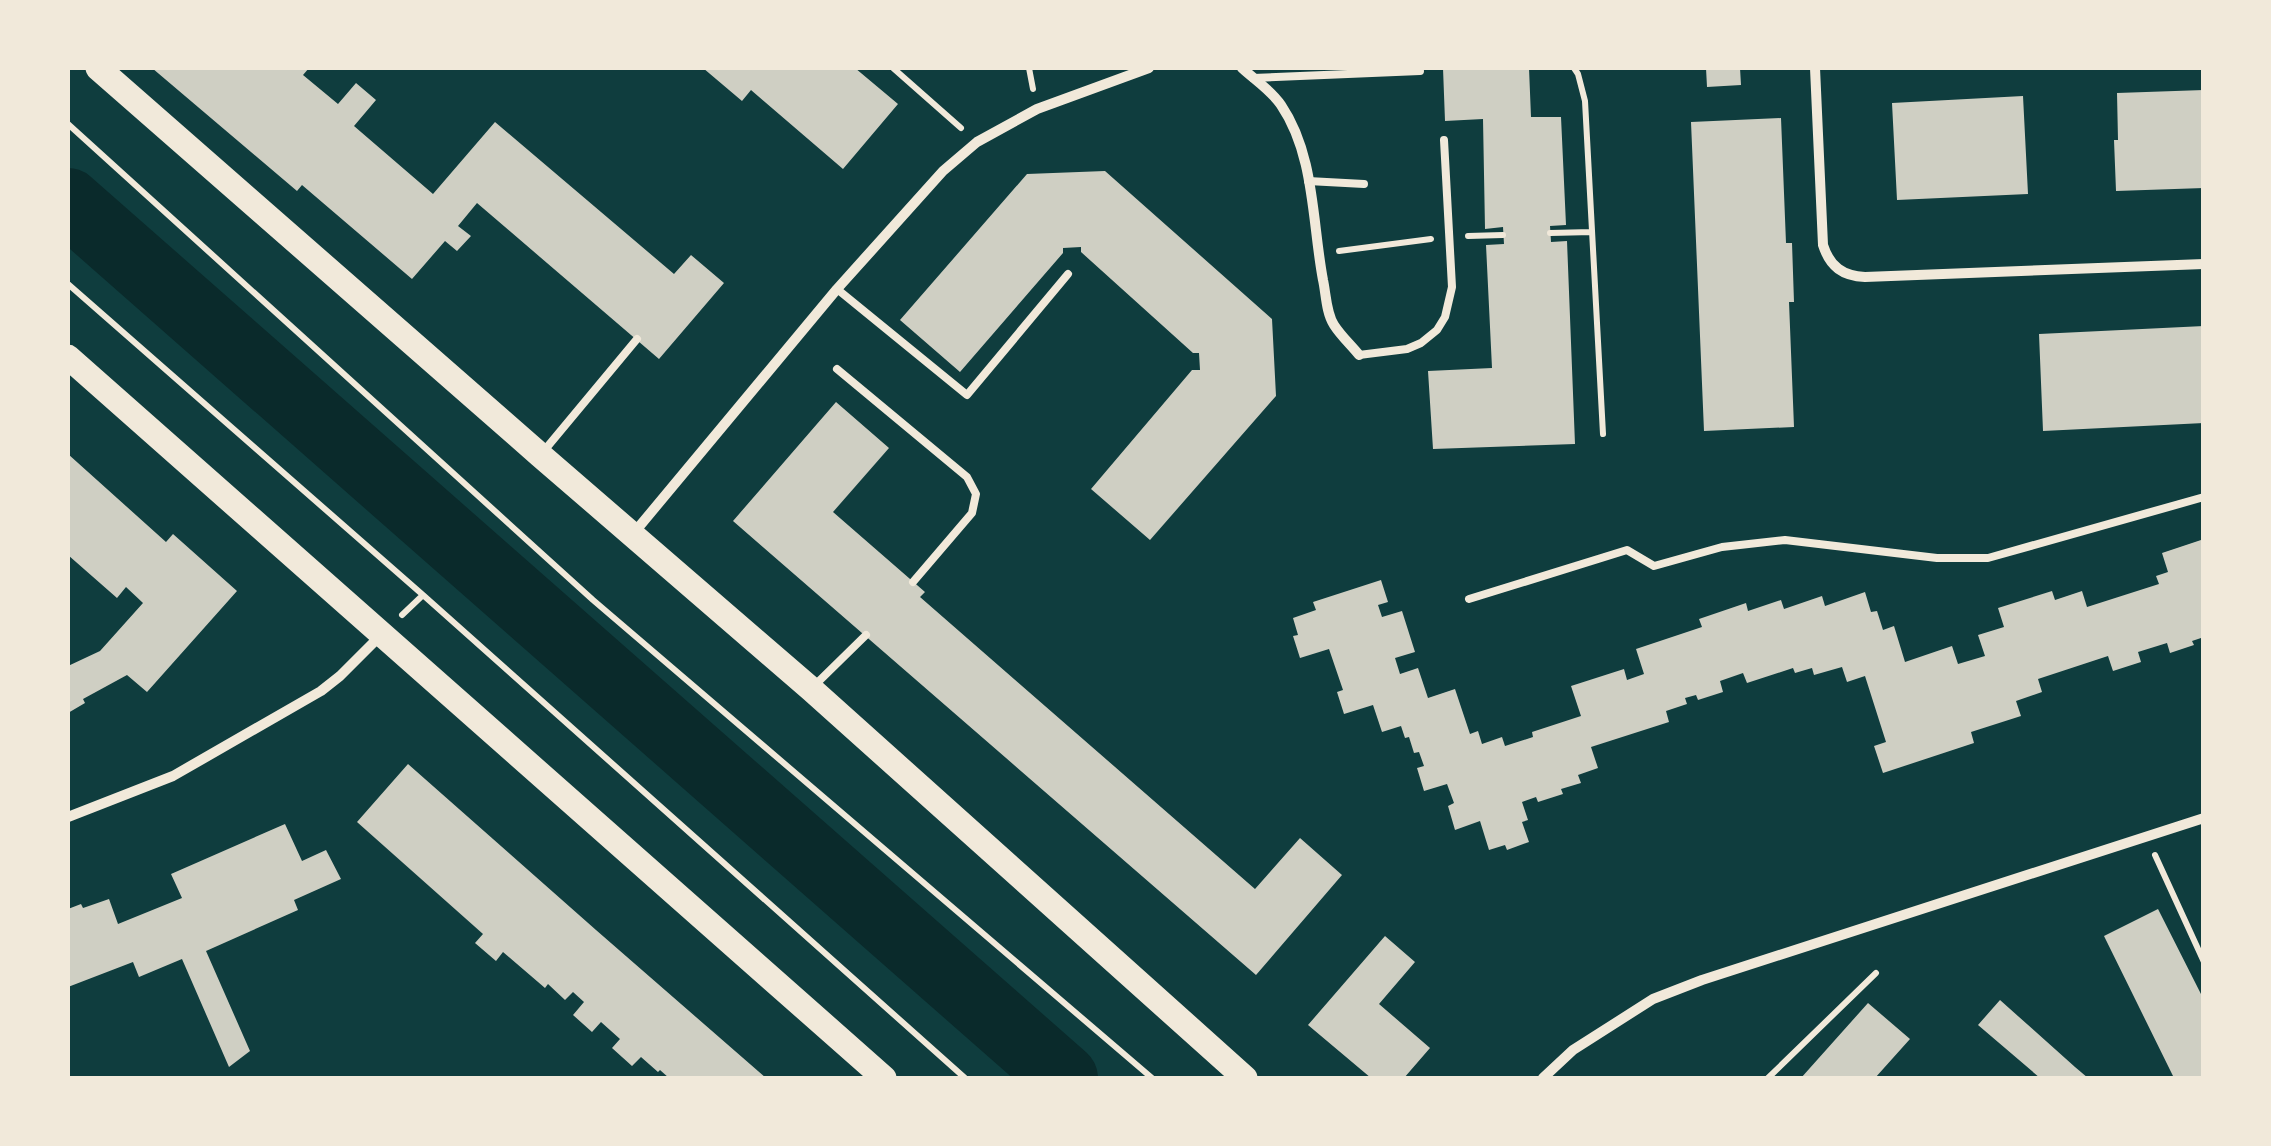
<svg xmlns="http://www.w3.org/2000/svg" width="2271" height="1146" font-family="Inter,sans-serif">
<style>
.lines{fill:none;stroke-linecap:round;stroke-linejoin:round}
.river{stroke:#0a2a2b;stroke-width:68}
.building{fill:#cfcfc3}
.path{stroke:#f1e9da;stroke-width:6}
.service{stroke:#f1e9da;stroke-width:8}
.minor{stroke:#f1e9da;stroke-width:10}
.primary{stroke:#f1e9da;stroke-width:25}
</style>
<rect width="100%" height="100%" fill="#0f3d3e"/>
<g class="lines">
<path class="river" d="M68 202 1064 1078"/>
</g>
<path class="building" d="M152 68H309L303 75 338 104 356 83 376 100 354 126 433 194 495 122 674 274 691 255 724 283 659 359 477 203 458 226 471 236 457 251 445 241 412 279 302 185 297 191Z
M703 68H855L898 104 843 169 751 90 742 101Z
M1443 68H1529L1531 117H1561L1566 225 1550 226 1551 242 1567 241 1575 444 1433 449 1428 371 1492 368 1486 245 1504 244 1503 227 1485 229 1483 119 1445 121Z
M1706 68H1740L1741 85 1707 87Z
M2204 90V188L2116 191 2114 140H2118L2117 93Z
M2023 96 2028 194 1897 200 1892 103Z
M1781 118 1786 243H1792L1794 302H1789L1794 427 1704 431 1691 122Z
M1105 171 1272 319 1276 396 1150 540 1091 489 1192 370H1200L1199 353H1193L1081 252V247L1063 248V253L960 372 900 320 1027 174Z
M2204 326V423L2043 431 2039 334Z
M836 402 889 448 833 512 925 592 920 597 1255 889 1300 838 1342 875 1256 975 733 521Z
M68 454 166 542 173 534 237 591 147 692 127 675 83 699 85 703 68 713V666L100 651 143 603 126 587 117 598 68 555Z
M2204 539V637L2192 641 2194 645 2170 653 2167 643 2138 652 2141 662 2113 671 2108 656 2038 679 2042 692 2016 701 2021 716 1971 732 1974 743 1883 773 1874 746 1886 742 1865 676 1847 682 1842 667 1814 675 1812 668 1795 673 1793 668 1747 683 1743 673 1720 681 1723 692 1698 700 1696 695 1685 698 1687 704 1666 711 1669 722 1591 747 1598 768 1578 775 1581 783 1561 789 1563 794 1538 802 1536 797 1522 802 1528 820 1522 822 1529 842 1507 850 1505 845 1489 850 1480 821 1455 830 1448 806 1454 803 1447 784 1424 791 1417 768 1424 766 1419 752 1414 753 1409 737 1405 738 1401 726 1382 732 1373 705 1344 714 1337 692 1343 690 1329 649 1300 658 1293 636 1298 635 1293 618 1316 610 1313 602 1381 580 1388 602 1378 605 1382 617 1402 611 1415 652 1395 658 1400 674 1418 668 1428 698 1455 689 1470 734 1478 731 1482 744 1502 737 1505 746 1533 737 1532 732 1581 716 1571 686 1624 669 1627 680 1644 674 1636 649 1702 627 1699 619 1746 603 1748 611 1781 600 1784 609 1822 596 1825 606 1865 592 1871 612 1877 611 1883 630 1894 626 1905 662 1952 646 1958 664 1985 656 1978 635 2004 627 1998 608 2052 591 2055 600 2082 591 2087 607 2159 584 2156 576 2168 572 2162 553Z
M408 764 596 930 766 1078H669L660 1070 658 1072 641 1057 632 1066 612 1048 620 1039 601 1022 592 1032 573 1015 584 1002 573 992 565 1000 548 984 545 988 503 952 496 961 475 943 483 934 357 822Z
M285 824 302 861 326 850 341 879 294 900 298 910 206 951 250 1051 229 1067 182 959 139 977 133 962 68 987V909L81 904 83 908 86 907 109 899 118 924 182 898 171 874Z
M2158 909 2204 1000V1078H2174L2104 936Z
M1385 936 1415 962 1379 1004 1430 1048 1404 1078H1371L1308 1025Z
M2000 1000 2075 1067 2088 1078H2040L1978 1025Z
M1868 1003 1910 1039 1875 1078H1801Z"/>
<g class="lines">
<path class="path" d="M893 68 961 128
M1029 68 1033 89
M1574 68 1578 74 1585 101 1603 434
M68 124 593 600 1152 1078
M1550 233 1592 232
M1468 236 1503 235
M1339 251 1431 239
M68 284 423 595 965 1078
M402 615 423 595
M2155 855 2204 962
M1768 1078 1876 973"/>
<path class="service" d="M1253 78 1420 71
M1308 181 1364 184
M837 289 967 395 1068 274
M1359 355 1407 349 1421 343 1437 330 1445 317 1452 287 1444 140
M837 369 967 477 976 494 972 513 913 582
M543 452 637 339
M1469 599 1627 550 1654 566 1722 547 1785 540 1937 558H1988L2204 497
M815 685 866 635"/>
<path class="minor" d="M1242 68C1255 80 1271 90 1281 105 1315 155 1312 222 1323 280 1326 293 1326 313 1334 325 1341 336 1351 345 1359 355
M1815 68 1823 245C1830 267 1843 276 1865 277L2204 264
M633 534 837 289 943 171 977 142 1037 109 1149 68
M68 817 173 776 321 691 340 676 382 634
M1543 1078 1573 1050 1653 999 1702 980 2204 818"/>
<path class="primary" d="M98 68 540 455 811 689 1245 1078
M68 357 884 1078"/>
</g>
<rect width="2271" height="1146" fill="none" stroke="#f1e9da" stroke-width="140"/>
</svg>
